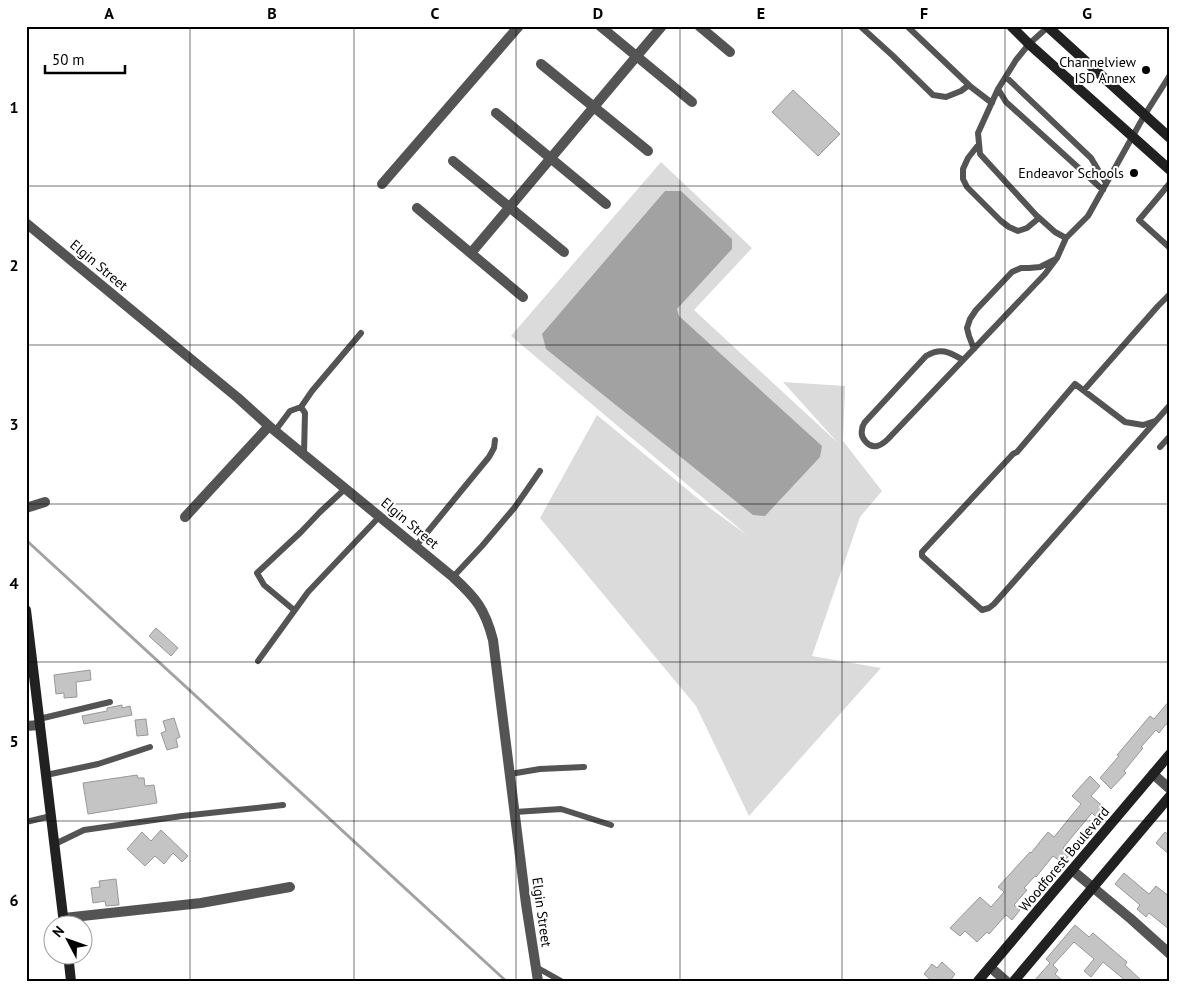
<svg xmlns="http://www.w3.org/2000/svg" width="1196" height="1007" font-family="'PT Sans',sans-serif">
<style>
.green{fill:#dbdbdb}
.water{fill:#a2a2a2}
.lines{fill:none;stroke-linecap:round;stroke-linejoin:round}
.stream{stroke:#a2a2a2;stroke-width:3}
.building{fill:#c4c4c4;stroke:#989898}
.lane{stroke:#545454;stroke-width:6}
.street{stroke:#545454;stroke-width:10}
.secondary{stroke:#212121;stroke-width:10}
.grid{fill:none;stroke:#000;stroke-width:1;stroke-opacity:0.55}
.poi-dot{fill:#000;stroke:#fff;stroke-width:2}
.labels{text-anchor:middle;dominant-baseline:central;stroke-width:4;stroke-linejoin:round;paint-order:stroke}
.poi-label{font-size:14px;fill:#000;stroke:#fff;text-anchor:end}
.street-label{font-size:14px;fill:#000;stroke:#fff}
.neatline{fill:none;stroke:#000;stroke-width:2}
.grid-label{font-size:16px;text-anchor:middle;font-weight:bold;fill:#000}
</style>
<rect width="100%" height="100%" fill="#fff"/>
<path class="green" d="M661 162 752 248 694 310 838 443 783 382 845 386 843 441 882 491 860 517 812 656 881 668 749 816 696 706 540 518 597 415 707 506 747 535 511 336Z"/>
<path class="water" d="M665 191H681L732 239V249L677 309 679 316 822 446 820 457 765 516 753 515 546 349 542 334Z"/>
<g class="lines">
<path class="stream" d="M26 540 506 981"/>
</g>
<path class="building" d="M793 90 840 134 818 156 772 112Z
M156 628 178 648 171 656 149 636Z
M90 670 91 680 76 682 77 697 64 698V693L56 694 54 675Z
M1170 700V727L1166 724 1159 733 1156 730 1141 747 1143 748 1124 771 1126 773 1111 789 1100 778 1119 756 1117 755 1150 716 1154 719Z
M122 705V708L130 706 132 715 84 724 82 716 107 711V708Z
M174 718 180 737 176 739 178 747 167 750 161 733 166 731 163 721Z
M146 719 148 735 137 736 135 720Z
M137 775 138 778H144L145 786 154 785 157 803 88 814 83 783Z
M1090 776 1100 786 1091 796 1106 809 1097 818 1092 813 1071 838 1063 848 1070 854 1063 863 1053 856 1036 877 1035 876 1024 888 1027 890 1014 905 1020 910 1012 920 1006 915 989 934 987 932 977 942 965 931 960 936 950 928 980 897 991 907 1004 892 998 887 1030 852 1031 853 1048 832 1054 837 1081 804 1072 796Z
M161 830 188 856 182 862 173 853 164 864 155 856 145 866 127 849 142 832 151 841Z
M1165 832 1170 836V855L1156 843Z
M1124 873 1149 894 1156 886 1170 897V930L1149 913 1146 917 1137 909 1140 905 1115 884Z
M116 879 119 905 106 906 105 901 93 903 91 888 100 887 99 881Z
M1075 925 1089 937 1093 933 1127 962 1125 965 1142 981H1126L1103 962 1091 977 1084 971 1094 959 1074 942 1053 965 1058 970 1055 974 1063 981H1034L1050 963 1046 959Z
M942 962 955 974 950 981H932L924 974 932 964 937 968Z"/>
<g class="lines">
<path class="lane" d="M860 26 892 55 933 95 946 97 961 91 969 85
M907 26 971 87 992 103
M1049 26 1029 44 1016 60 998 89 978 133 980 154 1036 215 1055 232 1066 238 1088 216 1144 116 1170 75
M1006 77 1091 158 1106 183
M998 89 1006 102 1016 111 1103 190
M979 144 968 158 963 169V179L967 187 1001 221 1009 227 1018 231 1027 228 1039 218
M1170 183 1139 220 1170 248
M974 349 969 336 967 328 970 319 976 310 1012 272 1021 268H1029L1040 267 1056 259
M963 360C949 352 941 347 926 356L865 422C863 425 862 426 862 430 860 438 869 448 877 446 881 445 885 442 888 439L1045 274 1057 258 1066 238
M1084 390 1158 306 1170 294
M301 407 305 413 304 454
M1155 421 1143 425 1125 422 1075 384 1017 452 1013 454 922 552V556L982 610 989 608 994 604 1170 405
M275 431 290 411 301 407 312 391 361 333
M1160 447 1170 436
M416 546 489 457 494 448 495 440
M453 577 482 546 515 507 540 471
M294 610 264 585 257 573 301 532 320 512 346 488
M258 661 308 592 380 516
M39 719 110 702
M510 774 540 769 584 767
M46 775 98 764 150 747
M515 812 561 809 611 825
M26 822 51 816
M55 844 84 830 182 816 283 805
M536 967 561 981"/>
<path class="street" d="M600 26 692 102
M699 26 730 52
M541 64 648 151
M496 113 606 204
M453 161 564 252
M382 184 519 26
M417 208 523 297
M26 223 238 398 269 426 453 577C476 598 485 609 493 640L526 904 538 981
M471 253 662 26
M26 508 45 502
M185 517 269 426
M26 726 40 725
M1153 774 1170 789
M1072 870 1131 919 1170 954
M64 918 201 903 290 887
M990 967 1006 981"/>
<path class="secondary" d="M1011 26 1029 44 1170 170
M1047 26 1170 138
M26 610 64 924
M68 954 71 981
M978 981 1170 754
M1014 981 1170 796"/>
</g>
<path class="grid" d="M190 26V981M354 26V981M516 26V981M680 26V981M842 26V981M1005 26V981M26 186H1170M26 345H1170M26 504H1170M26 662H1170M26 821H1170"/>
<g class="poi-dot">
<circle cx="1146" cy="70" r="5"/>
<circle cx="1134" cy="173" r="5"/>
</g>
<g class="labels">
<g class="poi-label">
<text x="1136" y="62">Channelview<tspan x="1136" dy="16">ISD Annex</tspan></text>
<text x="1124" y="173">Endeavor Schools</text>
</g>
<g class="street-label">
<text transform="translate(99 265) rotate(40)">Elgin Street</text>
<text transform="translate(410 523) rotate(40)">Elgin Street</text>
<text transform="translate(1064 859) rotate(-50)">Woodforest Boulevard</text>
<text transform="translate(542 912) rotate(82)">Elgin Street</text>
</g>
</g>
<rect width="1196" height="1007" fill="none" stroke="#ffffff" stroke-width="55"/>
<g transform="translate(68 940) rotate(311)"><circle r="24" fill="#ffffff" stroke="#999999"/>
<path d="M0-4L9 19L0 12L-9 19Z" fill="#000000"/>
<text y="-8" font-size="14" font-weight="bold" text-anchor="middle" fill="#000000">N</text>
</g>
<path d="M45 65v8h80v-8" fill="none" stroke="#000000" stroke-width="2.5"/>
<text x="52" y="65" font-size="15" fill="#000000" stroke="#ffffff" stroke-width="4" paint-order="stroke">50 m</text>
<rect x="28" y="28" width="1140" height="952" class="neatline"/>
<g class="grid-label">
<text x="109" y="19">A</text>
<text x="272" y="19">B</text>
<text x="435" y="19">C</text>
<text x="598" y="19">D</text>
<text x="761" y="19">E</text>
<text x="924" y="19">F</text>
<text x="1087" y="19">G</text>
<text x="14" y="113">1</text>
<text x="14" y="271">2</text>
<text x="14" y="430">3</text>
<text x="14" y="589">4</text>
<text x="14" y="747">5</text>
<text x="14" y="906">6</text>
</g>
</svg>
